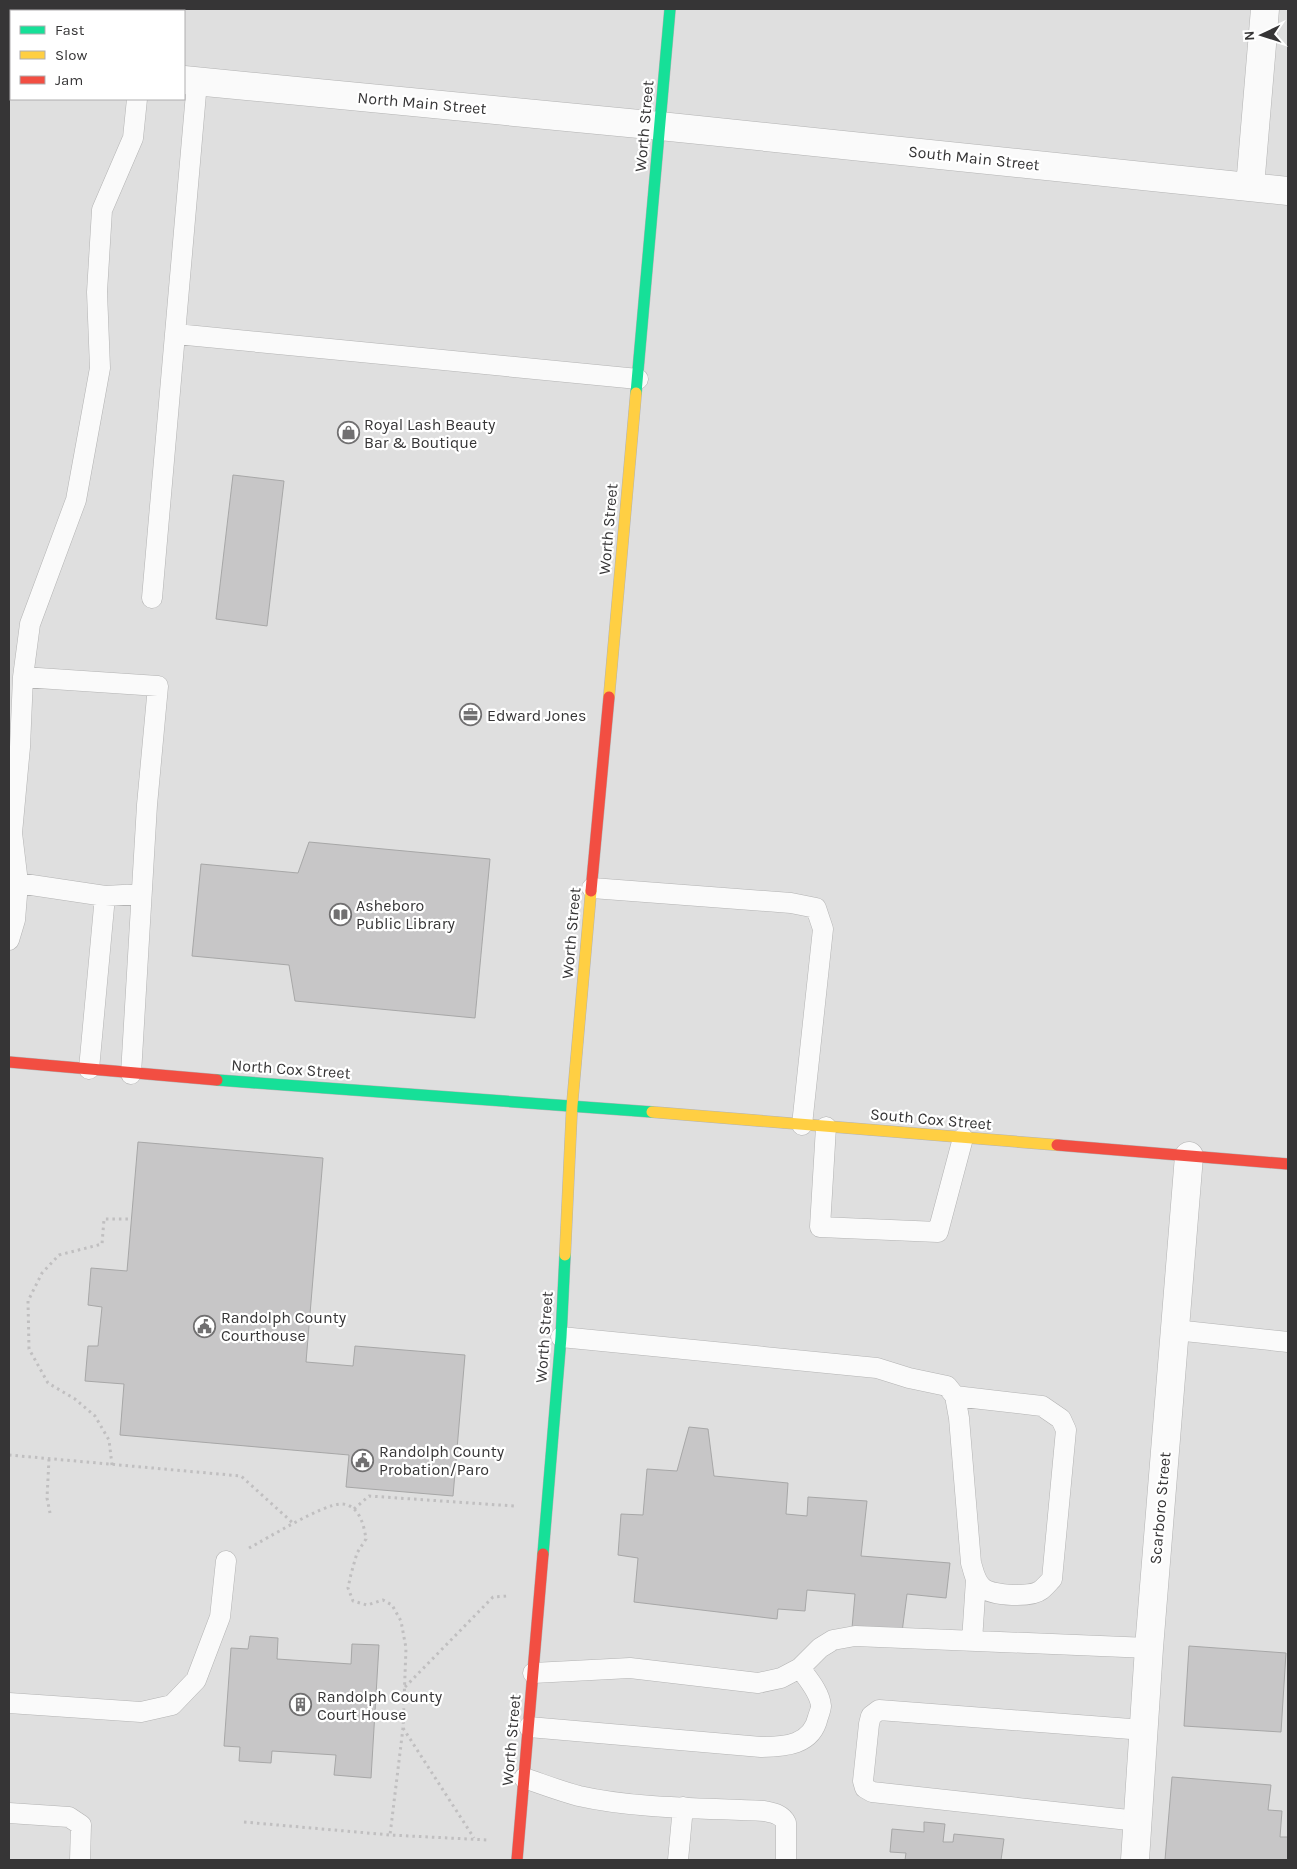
<svg xmlns="http://www.w3.org/2000/svg" width="1297" height="1869" font-family="Karla,sans-serif">
<style>
.building{fill:#c7c6c7;stroke:#a7a7a7}
.lines{fill:none;stroke-linecap:round;stroke-linejoin:round}
.lane-casing{stroke:#b3b3b3;stroke-width:21}
.street-casing{stroke:#b3b3b3;stroke-width:29}
.fast-casing{stroke:#b3b3b3;stroke-width:12}
.slow-casing{stroke:#b3b3b3;stroke-width:12}
.jam-casing{stroke:#b3b3b3;stroke-width:12}
.path{stroke:#c0bfc0;stroke-width:3;stroke-dasharray:2.5 4;stroke-linecap:butt}
.lane{stroke:#fafafa;stroke-width:20}
.street{stroke:#fafafa;stroke-width:28}
.fast{stroke:#16e098;stroke-width:11}
.slow{stroke:#ffcf43;stroke-width:11}
.jam{stroke:#f24e42;stroke-width:11}
.labels{text-anchor:middle;dominant-baseline:central;stroke-width:4.5;stroke-linejoin:round;paint-order:stroke}
.street-label{font-size:16px;fill:#363536;stroke:#fff}
.poi-label{font-size:16px;fill:#363536;stroke:#fff;text-anchor:start}
</style>
<rect width="100%" height="100%" fill="#dfdfdf"/>
<path class="building" d="M233 475 284 481 267 626 216 619Z
M309 842 490 859 475 1018 295 1001 289 965 192 956 201 864 298 873Z
M138 1142 323 1158 306 1362 353 1366 355 1346 465 1355 453 1496 346 1487 349 1455 120 1435 124 1384 85 1381 88 1346H98L102 1307 88 1305 91 1268 127 1271Z
M689 1427 708 1429 714 1476 788 1483 786 1514 807 1516 808 1497 867 1501 861 1556 950 1563 946 1598 907 1594 902 1632 852 1628 855 1594 807 1590 805 1611 778 1609 777 1619 634 1602 638 1558 618 1555 621 1514 643 1515 647 1469 677 1471Z
M250 1636 278 1638 277 1659 351 1664 352 1644 379 1645 371 1778 334 1775 336 1755 272 1751 271 1763 239 1761 240 1747 224 1746 231 1648 248 1649Z
M1189 1646 1286 1653 1281 1732 1184 1726Z
M1172 1777 1271 1785 1268 1810 1282 1811 1280 1837H1288V1860H1165Z
M924 1822 945 1824 943 1842H953L954 1834 1004 1839 1001 1860H905L906 1853 890 1852 892 1829 924 1832Z"/>
<g class="lines">
<defs>
<path id="lane" d="M176 334 638 379
M152 598 197 82
M23 677 30 624 76 500 100 368 97 292 102 210 133 138 137 99
M9 883H18L15 920 9 940
M592 888 791 903 816 908 823 929 802 1125
M89 1069 105 896
M131 1074 147 805 158 686 23 677 20 747 12 833 18 883 105 896 141 894
M826 1127 820 1227 938 1232 963 1138
M1175 1330 1288 1342
M561 1337 877 1368 909 1378 947 1386 955 1396 959 1418 971 1563C974 1572 975 1582 983 1588 993 1596 1031 1598 1041 1590 1045 1587 1049 1582 1052 1579L1066 1430 1061 1419 1042 1406 955 1396
M972 1641 976 1580
M533 1673 630 1668 758 1683 781 1678 800 1668 820 1648 833 1640 855 1636 1149 1648
M9 1703 141 1712 172 1705 196 1680 220 1617 226 1561
M529 1727 761 1747C785 1747 812 1745 818 1717 819 1714 821 1709 821 1706 820 1692 807 1678 800 1668
M524 1778C542 1784 560 1791 579 1796 636 1809 705 1808 764 1811 773 1813 782 1814 786 1823V1860
M9 1813 69 1817 81 1825 80 1860
M1138 1821 872 1792 865 1788 863 1781 869 1724 871 1716 879 1710 1144 1730
M678 1860 683 1807"/>
<path id="street" d="M9 62H11
M184 80 660 126 1288 191
M1250 187 1265 9
M1135 1860 1149 1648 1189 1156"/>
<path id="fast" d="M636 393 670 9
M217 1080 652 1112
M543 1554 561 1337 565 1255"/>
<path id="slow" d="M609 697 636 393
M652 1112 1057 1145
M565 1255 572 1106 591 891"/>
<path id="jam" d="M591 891 609 697
M9 1062 217 1080
M1057 1145 1288 1164
M517 1860 543 1554"/>
</defs>
<use href="#lane" class="lane-casing"/>
<use href="#street" class="street-casing"/>
<use href="#fast" class="fast-casing"/>
<use href="#slow" class="slow-casing"/>
<use href="#jam" class="jam-casing"/>
<path class="path" d="M9 1455 241 1476 294 1524
M49 1459 47 1498 50 1513
M112 1465 109 1440 95 1416 75 1399 48 1383 29 1349 28 1301 42 1273 59 1255 102 1244 104 1219H131
M354 1509 369 1496 514 1506
M249 1548C268 1538 323 1504 341 1504 359 1504 364 1525 366 1539L357 1553 351 1574 348 1588 353 1601 367 1605 383 1600 392 1605 401 1621 406 1648 403 1728 390 1835
M405 1687 493 1597 508 1596
M403 1728 474 1838
M244 1822 390 1835 488 1840"/>
<use href="#lane" class="lane"/>
<use href="#street" class="street"/>
<use href="#fast" class="fast"/>
<use href="#slow" class="slow"/>
<use href="#jam" class="jam"/>
</g>
<defs>
<symbol id="shop-ring" viewBox="-11 -11 22 22"><circle r="9.5" fill="#fff" stroke="#717071" stroke-width="1.5"/><path d="M-5-2.5h2.3a2.7 3.5 0 0 1 5.4 0H5L5.5 6h-11ZM-1.5-2.5h3a1.5 2.3 0 0 0-3 0Z" fill="#717071"/></symbol>
<symbol id="office-ring" viewBox="-11 -11 22 22"><circle r="9.5" fill="#fff" stroke="#717071" stroke-width="1.5"/><path d="M-6-3h4V-5.5h4V-3h4V5H-6ZM-1-4.5V-3h2v-1.5ZM-6 0V1H6V0Z" fill="#717071"/></symbol>
<symbol id="library-ring" viewBox="-11 -11 22 22"><circle r="9.5" fill="#fff" stroke="#717071" stroke-width="1.5"/><path d="M-6-4Q-3-5.5-.7-3.5V5Q-3 3-6 4ZM6-4Q3-5.5 .7-3.5V5Q3 3 6 4Z" fill="#717071"/></symbol>
<symbol id="civic-ring" viewBox="-11 -11 22 22"><circle r="9.5" fill="#fff" stroke="#717071" stroke-width="1.5"/><path d="M-.6-6.5H3V-4.5H.6V-3L4-1V1h2V6H-6V1h2V-1L-.6-3ZM-1.2 2.5V6h2.4V2.5Z" fill="#717071"/></symbol>
<symbol id="building-ring" viewBox="-11 -11 22 22"><circle r="9.5" fill="#fff" stroke="#717071" stroke-width="1.5"/><path d="M-4-6H4V6H1V3H-1V6H-4ZM-2.5-4.3h1.7v1.8h-1.7ZM.8-4.3h1.7v1.8H.8ZM-2.5-1h1.7V.8h-1.7ZM.8-1h1.7V.8H.8Z" fill="#717071"/></symbol>
</defs>
<g fill-rule="evenodd">
<use href="#shop-ring" x="336" y="420" width="25" height="25"/>
<use href="#office-ring" x="458" y="702" width="25" height="25"/>
<use href="#library-ring" x="328" y="902" width="25" height="25"/>
<use href="#civic-ring" x="192" y="1314" width="25" height="25"/>
<use href="#civic-ring" x="350" y="1448" width="25" height="25"/>
<use href="#building-ring" x="288" y="1692" width="25" height="25"/>
</g>
<g class="labels">
<g class="street-label">
<text transform="translate(422 103) rotate(5)">North Main Street</text>
<text transform="translate(644 126) rotate(-85)">Worth Street</text>
<text transform="translate(974 158) rotate(6)">South Main Street</text>
<text transform="translate(608 529) rotate(-85)">Worth Street</text>
<text transform="translate(571 933) rotate(-85)">Worth Street</text>
<text transform="translate(291 1069) rotate(4)">North Cox Street</text>
<text transform="translate(931 1119) rotate(5)">South Cox Street</text>
<text transform="translate(544 1337) rotate(-86)">Worth Street</text>
<text transform="translate(1160 1508) rotate(-85)">Scarboro Street</text>
<text transform="translate(511 1740) rotate(-85)">Worth Street</text>
</g>
<g class="poi-label">
<text x="364" y="424">Royal Lash Beauty<tspan x="364" dy="18">Bar &amp; Boutique</tspan></text>
<text x="487" y="715">Edward Jones</text>
<text x="356" y="905">Asheboro<tspan x="356" dy="18">Public Library</tspan></text>
<text x="221" y="1317">Randolph County<tspan x="221" dy="18">Courthouse</tspan></text>
<text x="379" y="1451">Randolph County<tspan x="379" dy="18">Probation/Paro</tspan></text>
<text x="317" y="1696">Randolph County<tspan x="317" dy="18">Court House</tspan></text>
</g>
</g>
<rect width="1297" height="1869" fill="none" stroke="#363536" stroke-width="20"/>
<rect x="10" y="10" width="175" height="90" fill="#ffffff" stroke="#afaeaf"/>
<rect x="20" y="26" width="25" height="8" fill="#16e098" stroke="#afaeaf"/>
<text x="55" y="35" font-size="15" fill="#363536">Fast</text>
<rect x="20" y="51" width="25" height="8" fill="#ffcf43" stroke="#afaeaf"/>
<text x="55" y="60" font-size="15" fill="#363536">Slow</text>
<rect x="20" y="76" width="25" height="8" fill="#f24e42" stroke="#afaeaf"/>
<text x="55" y="85" font-size="15" fill="#363536">Jam</text>
<g transform="translate(1262 35) rotate(266)" stroke="#ffffff" stroke-width="4" paint-order="stroke">
<path d="M0-4L9 19L0 12L-9 19Z" fill="#363536"/>
<text y="-8" font-size="14" font-weight="bold" text-anchor="middle" fill="#363536">N</text>
</g>
</svg>
